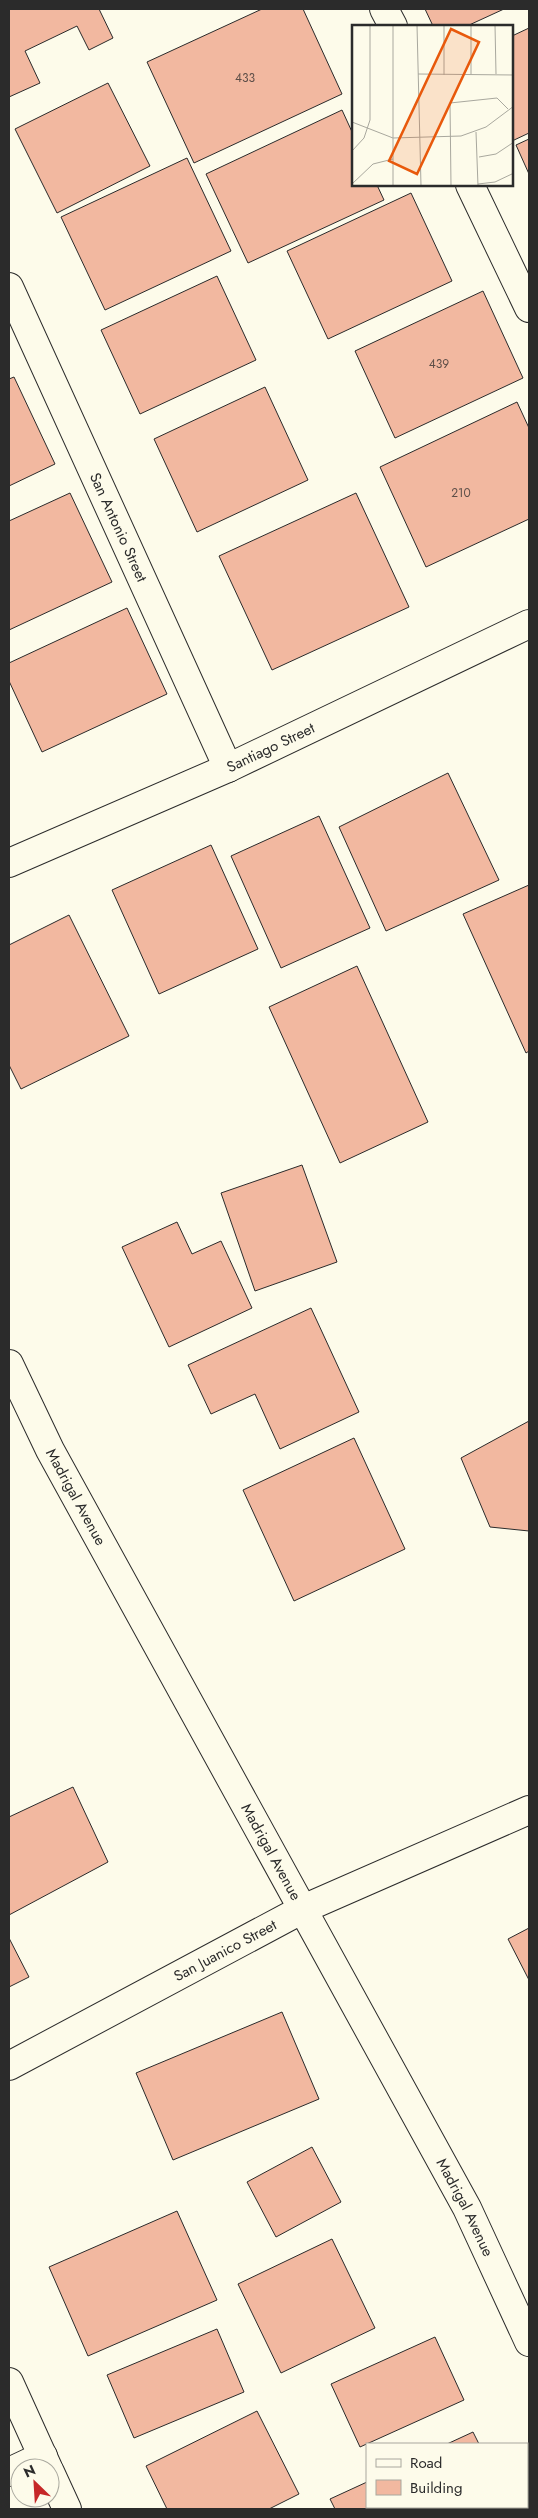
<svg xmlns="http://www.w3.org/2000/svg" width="538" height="2518" font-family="Jost,sans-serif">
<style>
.building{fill:#f2b8a0;stroke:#2b2b2b}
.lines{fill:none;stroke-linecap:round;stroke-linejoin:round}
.street-casing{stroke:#2b2b2b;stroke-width:30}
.secondary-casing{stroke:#2b2b2b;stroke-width:30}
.street{stroke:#fdfbea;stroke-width:28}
.secondary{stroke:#fdfbea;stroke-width:28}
.labels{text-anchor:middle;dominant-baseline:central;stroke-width:4;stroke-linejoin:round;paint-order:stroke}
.number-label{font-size:12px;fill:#5d4e48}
.street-label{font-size:15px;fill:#2b2b2b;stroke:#fdfbea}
.inset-road{fill:none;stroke:#a9a89e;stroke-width:1}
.view{fill:#e8590c;fill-opacity:0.15;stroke:#e8590c;stroke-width:2.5}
.inset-edge{fill:none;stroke:#2b2b2b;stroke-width:2.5}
</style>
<rect width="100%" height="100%" fill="#fdfbea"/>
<path class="building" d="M9 9H99L113 38 89 50 77 26 25 51 40 83 9 97Z
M262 9H303L342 94 194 163 147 62Z
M425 9H504L467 26H433Z
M529 28V133L512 141V36Z
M108 83 150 166 57 213 15 129Z
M342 110 353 134V185H377L384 200 248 263 206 174Z
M529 139V174L516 145Z
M187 158 231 251 105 310 61 217Z
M411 193 452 281 328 339 287 251Z
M217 276 256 360 140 414 101 330Z
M483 291 523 378 395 438 355 351Z
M14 377 55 464 9 486V379Z
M265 387 308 480 197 532 154 439Z
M517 402 529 428V519L426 567 380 467Z
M70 493 112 582 9 630V521Z
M356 493 409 607 272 670 219 556Z
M127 608 167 694 42 752 9 681V663Z
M448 773 499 880 386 931 339 827Z
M319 816 370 928 281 968 231 856Z
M211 845 258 949 159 994 112 890Z
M529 885V1051L526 1053 463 914Z
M69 915 129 1036 21 1089 9 1065V945Z
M357 966 428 1122 340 1163 269 1007Z
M302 1165 337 1262 255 1291 221 1193Z
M177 1222 192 1254 221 1241 252 1308 169 1347 122 1247Z
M311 1308 359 1412 280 1449 255 1394 211 1414 188 1365Z
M529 1421V1531L490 1527 461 1458Z
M354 1438 405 1549 294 1601 243 1490Z
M73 1787 108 1862 9 1915V1817Z
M529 1928V1980L508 1939Z
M9 1938 29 1977 9 1987Z
M282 2012 319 2099 173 2160 136 2073Z
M312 2147 341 2202 276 2237 247 2182Z
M177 2211 217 2300 88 2356 49 2267Z
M332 2239 375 2328 281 2373 238 2284Z
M217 2329 244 2392 134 2438 107 2375Z
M435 2337 464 2400 360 2447 331 2384Z
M257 2411 299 2494 269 2509H167L146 2466Z
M473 2432 479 2444H447Z
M367 2482V2507H508L509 2509H335L330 2499Z"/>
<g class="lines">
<defs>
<g id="street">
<path d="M384 9 393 26"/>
<path d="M470 185 529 308"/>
<path id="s1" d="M9 287 228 768"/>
<path id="s2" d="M9 863 228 768 529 624"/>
<path id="s3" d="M9 2066 303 1909 529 1810"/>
<path d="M9 2382 48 2468"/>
<path d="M9 2472 43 2456"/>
<path d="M50 2472 67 2509"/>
</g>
<g id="secondary">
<path id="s4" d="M9 1364 50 1450 467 2208 529 2342"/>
</g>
</defs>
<use href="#street" class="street-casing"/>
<use href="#secondary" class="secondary-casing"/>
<use href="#street" class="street"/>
<use href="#secondary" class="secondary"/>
</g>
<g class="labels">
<g class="number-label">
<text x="245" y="78">433</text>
<text x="439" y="364">439</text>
<text x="461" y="493">210</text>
</g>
<g class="street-label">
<text stroke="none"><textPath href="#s1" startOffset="264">San Antonio Street</textPath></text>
<text stroke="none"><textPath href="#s2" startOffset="286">Santiago Street</textPath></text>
<text stroke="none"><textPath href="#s4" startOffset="149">Madrigal Avenue</textPath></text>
<text stroke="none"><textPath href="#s4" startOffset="554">Madrigal Avenue</textPath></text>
<text stroke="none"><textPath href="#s3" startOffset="245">San Juanico Street</textPath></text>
<text stroke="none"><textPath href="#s4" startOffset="959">Madrigal Avenue</textPath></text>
</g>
</g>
<g transform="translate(352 25)">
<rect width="161" height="161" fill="#fdfbea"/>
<path class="inset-road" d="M65 0 69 161M119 0V49M143 0 144 49M66 49 162 50M92 50V0M0 97 41 113 109 111 134 102 162 81M124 107 126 161M0 126 12 113 18 95V0M127 132 144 129 162 117M0 159 21 139 41 134M126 159 143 157 162 148M41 161V0M99 161 98 78 145 73 156 84"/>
<path class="view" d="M99 4 127 17 65 149 37 136Z"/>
<rect width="161" height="161" class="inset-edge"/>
</g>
<rect width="538" height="2518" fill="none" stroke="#2b2b2b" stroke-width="20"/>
<rect x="366" y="2443" width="162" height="65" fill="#fdfbea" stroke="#a9a89e"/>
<rect x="376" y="2459" width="25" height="8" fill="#fdfbea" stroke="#a9a89e"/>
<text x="410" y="2468" font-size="15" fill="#2b2b2b">Road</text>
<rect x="376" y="2480" width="25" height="15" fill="#f2b8a0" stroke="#a9a89e"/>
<text x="410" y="2493" font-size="15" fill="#2b2b2b">Building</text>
<g transform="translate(35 2483) rotate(335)"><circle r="24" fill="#fdfbea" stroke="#a9a89e"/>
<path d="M0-4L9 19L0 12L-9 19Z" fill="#c62828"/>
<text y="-8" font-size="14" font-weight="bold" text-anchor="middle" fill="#2b2b2b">N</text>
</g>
</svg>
